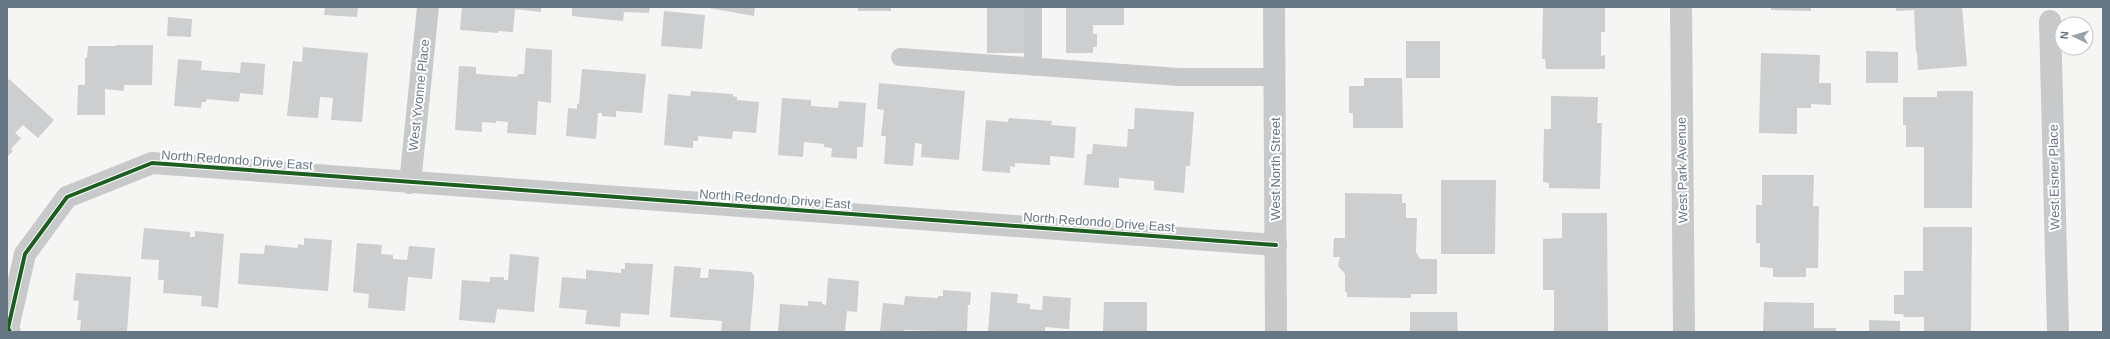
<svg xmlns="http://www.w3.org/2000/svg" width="2110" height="339" font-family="Helvetica,sans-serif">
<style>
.building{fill:#cccecf}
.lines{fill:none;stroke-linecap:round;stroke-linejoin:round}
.service{stroke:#c8c9ca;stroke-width:18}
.minor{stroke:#c8c9ca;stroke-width:22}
.tertiary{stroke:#c8c9ca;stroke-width:22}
.cycleway-casing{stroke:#fff;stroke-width:6}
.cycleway{stroke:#1b5e20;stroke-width:4}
.labels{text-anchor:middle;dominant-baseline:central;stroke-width:4;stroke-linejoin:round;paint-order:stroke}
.street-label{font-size:13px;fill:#677683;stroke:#fff}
</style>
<rect width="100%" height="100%" fill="#f5f6f4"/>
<path class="building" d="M325 7H358L357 17 324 15Z
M462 7H541V12L515 9 513 32 498 31V33L460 30Z
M572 7H650L649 13 624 12 623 21 572 16Z
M703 7H755L754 16Z
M858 7H891V11H858Z
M987 7H1025L1026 53H987Z
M1066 7H1124V25H1093V34H1097V47H1093V53H1066Z
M1543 7H1605V32H1601V56L1605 55V69H1546L1545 59H1542Z
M1771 7H1811V11L1771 10Z
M1896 7H1962L1967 66 1918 70 1917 52H1916L1914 10 1896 11Z
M664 11 705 15 702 49 661 46Z
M168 17 192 19 191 37 167 36Z
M1406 41H1440V78H1406Z
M116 45H153L152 85H124V91L105 89V115H77L78 85H85V58H87L88 46H116Z
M303 47 368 53 362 122 331 120 333 98 320 97 318 118 287 116 293 61 302 62Z
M526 48 552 50 551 103 538 101 536 135 507 133 508 122 496 121V123L482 122V132L455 130 459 66 476 67V74L517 77 518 74H524Z
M1866 51 1898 52V83H1866Z
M1761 53 1820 55 1819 83H1831V105L1811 104V108H1797V134L1759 133Z
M178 59 202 61 201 70 240 73 241 62 265 64 263 95 240 93 239 102 207 99 206 102H202L201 108 174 106Z
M582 69 646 74 642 113 616 111V117L602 116V113H598L596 139 566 136 568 108 577 109V104H579Z
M1364 78H1402L1403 128H1353V113H1349V86H1364Z
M9 79 54 120 38 138 23 125 15 133 21 138 11 149 13 151 7 157V82Z
M879 83 965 91 959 160 921 157 922 144 915 143 913 166 884 164 886 136H881L884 110 877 109Z
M691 91 733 94V96L737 97V100L759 102 756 133 733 131 732 139 698 136V141H693V148L664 145 668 94 690 96Z
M1937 91H1973L1972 208H1924V147H1906V125H1903V97H1937Z
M1551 96 1598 97 1597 123H1602L1600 189 1549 188V183L1543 182 1544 129H1551Z
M782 98 811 100V106L838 108 839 101 866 103 863 147H857V159L831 157 832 148 824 147V144L804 142 803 157 778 155Z
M1135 108 1194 112 1190 166H1186L1184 193 1154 190V181L1119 178V188L1084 185 1087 154H1092L1093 144 1127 147 1128 129H1134Z
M1009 118 1052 121 1051 125 1076 127 1074 158 1050 156V165L1015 163V167L1010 166V173L982 171 986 120 1008 122Z
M1762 175H1814L1813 206H1819L1818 268H1806V277H1773V268L1760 267V243H1756V205H1762Z
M1441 180H1496L1495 254H1441Z
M1345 193 1402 194V203H1406V218H1417L1416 252 1420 259H1437V294H1411V298L1347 297V292H1345V274L1338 266 1340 257H1333L1334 238H1345Z
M1562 213H1607L1608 332H1554V290H1543V239L1562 238Z
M1923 227H1972L1971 332H1924V317H1904L1903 314H1894V295H1904V271H1923Z
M144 228 190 232V237H195V231L224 234 218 308 201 306 202 296 163 293 164 280H158L159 260 141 259Z
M304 238 332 240 328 291 238 284 240 253 264 254 265 245 298 248V244L304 245Z
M357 243 382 245 381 254 393 255V259L407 260 409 246 435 248 432 279 408 277 405 311 368 308 369 294 353 292Z
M510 254 539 257 534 312 497 309 495 323 459 320 462 280 490 282V277H504V280H508Z
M625 263 653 264 649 315 621 313 620 327 585 324 587 310 559 308 562 277 586 279V270L621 273V269H625Z
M674 266 701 268 700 278H708L709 269 751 272 754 275V287L750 332H721L722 321 670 317Z
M76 273 131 277 127 332H80L81 320H77L79 301 73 300Z
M828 278 859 281 857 312 847 311 845 332H778L780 304 808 306V301L822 302V304L826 305Z
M943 290 971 292 970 305H968L967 332 904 330V332H880L883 303 904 305 905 296 938 298V296H943Z
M991 292 1018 294 1017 303 1030 304V309L1042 310 1043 296 1071 298 1069 329 1045 327V332H988Z
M1104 302H1147V332H1103Z
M1764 302 1814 303V328H1836V332H1763Z
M1410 312H1457L1458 332H1410Z
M1869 320 1900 321V332H1869Z"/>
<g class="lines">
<path class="service" d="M900 57 1179 77H1275
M1033 67V7"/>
<path class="minor" d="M1681 7 1684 332
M2050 21 2058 332
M410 183 428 7
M10 332 8 328 25 254 67 197 152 163 1276 245"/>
<path class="tertiary" d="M1274 7 1276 332"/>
<defs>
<path id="cycleway" d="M10 332 8 328 25 254 67 197 152 163 1276 245"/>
</defs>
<use href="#cycleway" class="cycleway-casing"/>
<use href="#cycleway" class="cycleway"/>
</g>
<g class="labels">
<g class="street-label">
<text transform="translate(419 95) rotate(-84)">West Yvonne Place</text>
<text transform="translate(237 160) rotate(4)">North Redondo Drive East</text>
<text transform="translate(1275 169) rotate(-90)">West North Street</text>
<text transform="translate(1682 170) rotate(-91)">West Park Avenue</text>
<text transform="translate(2054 177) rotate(-91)">West Eisner Place</text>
<text transform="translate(775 199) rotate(4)">North Redondo Drive East</text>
<text transform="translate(1099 222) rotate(4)">North Redondo Drive East</text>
</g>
</g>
<rect width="2110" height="339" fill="none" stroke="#677683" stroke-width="16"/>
<g transform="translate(2074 36) rotate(275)"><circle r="19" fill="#ffffff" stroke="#c2c8cd"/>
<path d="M0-3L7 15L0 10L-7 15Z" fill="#99a3ab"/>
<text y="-6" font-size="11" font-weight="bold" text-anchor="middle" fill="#677683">N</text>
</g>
</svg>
